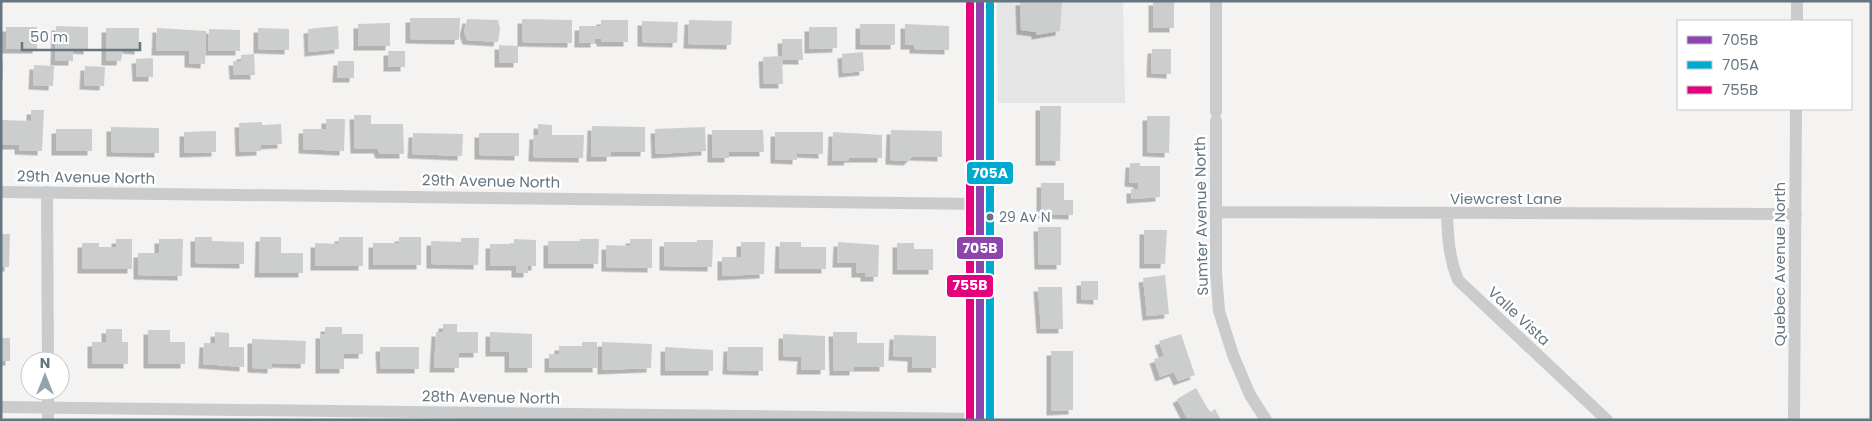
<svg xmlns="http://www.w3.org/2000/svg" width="1872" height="421" font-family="Poppins,sans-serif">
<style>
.built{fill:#e4e5e4}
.building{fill:#cccdcd;filter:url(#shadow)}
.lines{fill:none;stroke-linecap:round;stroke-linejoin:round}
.secondary-casing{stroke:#d0d1d2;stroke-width:20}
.minor{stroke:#cacbcc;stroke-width:12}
.secondary{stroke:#dedfdf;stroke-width:18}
.bus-1-casing{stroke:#fff;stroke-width:11}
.bus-2-casing{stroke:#fff;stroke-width:11}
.bus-3-casing{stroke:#fff;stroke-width:11}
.bus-1{stroke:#8e44ad;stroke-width:8}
.bus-2{stroke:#00a9ce;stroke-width:8}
.bus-3{stroke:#e5007d;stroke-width:8}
.bus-dot{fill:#647681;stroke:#fff;stroke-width:2}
.labels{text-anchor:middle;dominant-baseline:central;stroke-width:5;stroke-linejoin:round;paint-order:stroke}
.bus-label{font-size:14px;fill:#647681;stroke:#fff;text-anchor:start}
.street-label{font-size:15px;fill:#647681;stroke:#fff}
.line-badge{stroke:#fff;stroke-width:2}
.badge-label{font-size:14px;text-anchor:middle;font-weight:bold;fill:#fff}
</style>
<defs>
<filter id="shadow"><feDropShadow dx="-4.5" dy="4.5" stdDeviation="0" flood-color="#0004"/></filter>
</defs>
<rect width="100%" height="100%" fill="#f4f3f2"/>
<path class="built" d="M997 1H1123L1125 103H998Z"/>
<path class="building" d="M1020 1H1062L1060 31 1036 35V32L1021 30Z
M1153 1H1174V28H1153Z
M410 18H460L459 40 410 39Z
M467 19 498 20 500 29 498 42 467 40 464 31Z
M522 19 572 20V43L522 42Z
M601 20H628V42H601V39H595V43H579V26H601Z
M689 20 732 21 731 45 688 44Z
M642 21 678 22 677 43 642 42Z
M390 23V46H358V24Z
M860 24H895V45H860Z
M905 24 949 26V50L914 49V45H905Z
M56 26 88 27V50L73 49V61H55Z
M338 26 339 49 309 52 308 29Z
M6 27H37V49H6Z
M809 27H837V48L809 49Z
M106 28H139V50L123 49 121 61H106Z
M157 28 206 31 205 64 189 63V51H156Z
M258 28 289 29V50L258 49Z
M209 29 240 30V51H208Z
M782 39H802L803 60H783Z
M499 45 518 46V63H499Z
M1152 49H1171V74L1151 73Z
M388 51H405V67H388Z
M863 52 864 71 843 73 842 54Z
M254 54 255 75H234L233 61H241V55Z
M782 56 783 84H764L763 57Z
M153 58V77H137L136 59Z
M338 61H354V78H337Z
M1 62H3V79H1Z
M34 65 54 66 53 86 33 85Z
M85 66 105 67 104 86 84 85Z
M1040 106H1061L1060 161H1040Z
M31 110H44L42 151 19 150V145H1V120L31 121Z
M354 115H371V124H403L404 154H380L378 149H355Z
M1147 116H1170L1169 153 1147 152Z
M326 119H345L344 151 303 149V129H326Z
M262 122V125L281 124 282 144 261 145V151L240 152 239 123Z
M538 124 552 125V135H584L583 158 533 157 534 135H538Z
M592 126 645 127V152H611V157H591Z
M111 127 159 128V153L111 152Z
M705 127 706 151 656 154 655 129Z
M56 129H92V151H56Z
M712 130H763L764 152H729V158H712Z
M891 130 942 131V157L913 156 908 161 890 160Z
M216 131V152L184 153V132Z
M775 132H823V154L797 153V160L775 159Z
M833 132 882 135V158H849L848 161H832Z
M413 133 463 134 462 156 412 154Z
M479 133H519V156L479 155Z
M1130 163H1140V166H1160V197L1131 199V189H1138V183L1129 182Z
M1041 183H1064V200H1073V215L1041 214Z
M1038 227H1061V265H1039Z
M1144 230H1167L1165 264H1144Z
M1 234H10L9 267H1Z
M195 237H212V241L244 242V264L195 263Z
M260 237H281V253H303V273H259Z
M339 237H363V266H315V243L338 244Z
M399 237H421V265H373V243H399Z
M461 238H479L478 265 431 264V241L461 242Z
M116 239H132V269H82V243H99V247H116Z
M159 239H183L182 276 138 275V253H159Z
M514 239 536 240V266H528V273H516V266H490V244H514Z
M580 239H599L598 264H548V241H580Z
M630 239H652V268L606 267V245L630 246Z
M697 240H713L712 267 664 266V242H697Z
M741 242H765L764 274 722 276V257H741Z
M780 242H801V247H826V269H779Z
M838 242 879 245 878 277H865V273H856V263H837Z
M897 243H914V249H933V270H897Z
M1165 275 1169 314 1147 316 1143 278Z
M1081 281H1098V300L1081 299Z
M1038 287H1062L1063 329H1041Z
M443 324H457V332H478V353H459V368H434L436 332H443Z
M325 327H342V334H363V354H344V369H320V334H325Z
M106 329H122V342H128V364H92V342H106Z
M148 330H170V342H185V364H148Z
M215 332 229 333V347H244V367L203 364 204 343H215Z
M490 332 532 334V368H509V352H490Z
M833 332H857V343H884V367H854V371H834Z
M783 334 825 336V370H801L802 357 783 356Z
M1181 334 1195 375 1178 381 1174 372 1160 377 1154 359 1164 356 1159 341Z
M894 335 936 336V368H912V357L893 356Z
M1 338H10V361H1Z
M252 339 306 341 305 364 272 363V369L252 368Z
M582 342H597V368H549V354H559V346H582Z
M602 342 652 344 651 368 602 370Z
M380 347H419V369H381Z
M665 347 713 350V371H665Z
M728 347H763V371L727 370Z
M1051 351H1073V410L1051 411Z
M1196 388 1208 409 1211 412 1215 409 1221 420H1188L1177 399Z"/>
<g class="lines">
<defs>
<path id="secondary" d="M980 420V1"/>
</defs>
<use href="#secondary" class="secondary-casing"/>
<path class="minor" d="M1797 21V1
M1216 112V1
M1216 121V273L1219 311 1233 355 1250 395 1266 420
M1 192 980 204
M47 192 48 361
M1216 212 1796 214
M1447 215C1448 238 1449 258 1458 280L1607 420
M48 391V420
M1 407 980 419
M1794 420 1796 109"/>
<use href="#secondary" class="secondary"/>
<defs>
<path id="bus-1" d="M980 1V420"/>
<path id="bus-2" d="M990 1V420"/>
<path id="bus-3" d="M970 1V420"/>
</defs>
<use href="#bus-1" class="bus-1-casing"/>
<use href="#bus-2" class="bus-2-casing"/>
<use href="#bus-3" class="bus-3-casing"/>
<use href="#bus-1" class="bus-1"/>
<use href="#bus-2" class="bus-2"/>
<use href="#bus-3" class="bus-3"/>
</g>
<circle class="bus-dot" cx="990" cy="217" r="4.5"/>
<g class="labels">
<g class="bus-label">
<text x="999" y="217">29 Av N</text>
</g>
<g class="street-label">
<text transform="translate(86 177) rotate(1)">29th Avenue North</text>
<text transform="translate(491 181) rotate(1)">29th Avenue North</text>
<text x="1506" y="198">Viewcrest Lane</text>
<text transform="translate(1201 216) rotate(-91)">Sumter Avenue North</text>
<text transform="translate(1779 264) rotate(-90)">Quebec Avenue North</text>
<text transform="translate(1519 316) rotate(43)">Valle Vista</text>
<text transform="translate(491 397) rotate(1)">28th Avenue North</text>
</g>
</g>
<g class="line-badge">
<rect x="966" y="161" width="48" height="24" rx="5" fill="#00a9ce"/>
<rect x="956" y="236" width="48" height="24" rx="5" fill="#8e44ad"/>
<rect x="946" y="274" width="48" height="24" rx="5" fill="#e5007d"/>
</g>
<g class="badge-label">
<text x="990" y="178">705A</text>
<text x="980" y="253">705B</text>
<text x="970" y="290">755B</text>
</g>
<rect width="1872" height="421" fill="none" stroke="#647681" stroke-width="5"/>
<rect x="1677" y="20" width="175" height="90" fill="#ffffff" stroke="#c1c8cd"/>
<rect x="1687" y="36" width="25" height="8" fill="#8e44ad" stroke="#c1c8cd"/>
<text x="1722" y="45" font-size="15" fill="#647681">705B</text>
<rect x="1687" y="61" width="25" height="8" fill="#00a9ce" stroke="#c1c8cd"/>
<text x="1722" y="70" font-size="15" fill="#647681">705A</text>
<rect x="1687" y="86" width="25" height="8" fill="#e5007d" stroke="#c1c8cd"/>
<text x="1722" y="95" font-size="15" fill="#647681">755B</text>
<g transform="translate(45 376)"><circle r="24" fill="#ffffff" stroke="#c1c8cd"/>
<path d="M0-4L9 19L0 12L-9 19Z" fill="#96a2a9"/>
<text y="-8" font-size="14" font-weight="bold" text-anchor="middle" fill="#647681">N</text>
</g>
<path d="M22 42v8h118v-8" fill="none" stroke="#647681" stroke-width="2.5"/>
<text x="30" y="42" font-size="15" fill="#647681" stroke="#ffffff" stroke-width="4" paint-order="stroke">50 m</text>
</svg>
